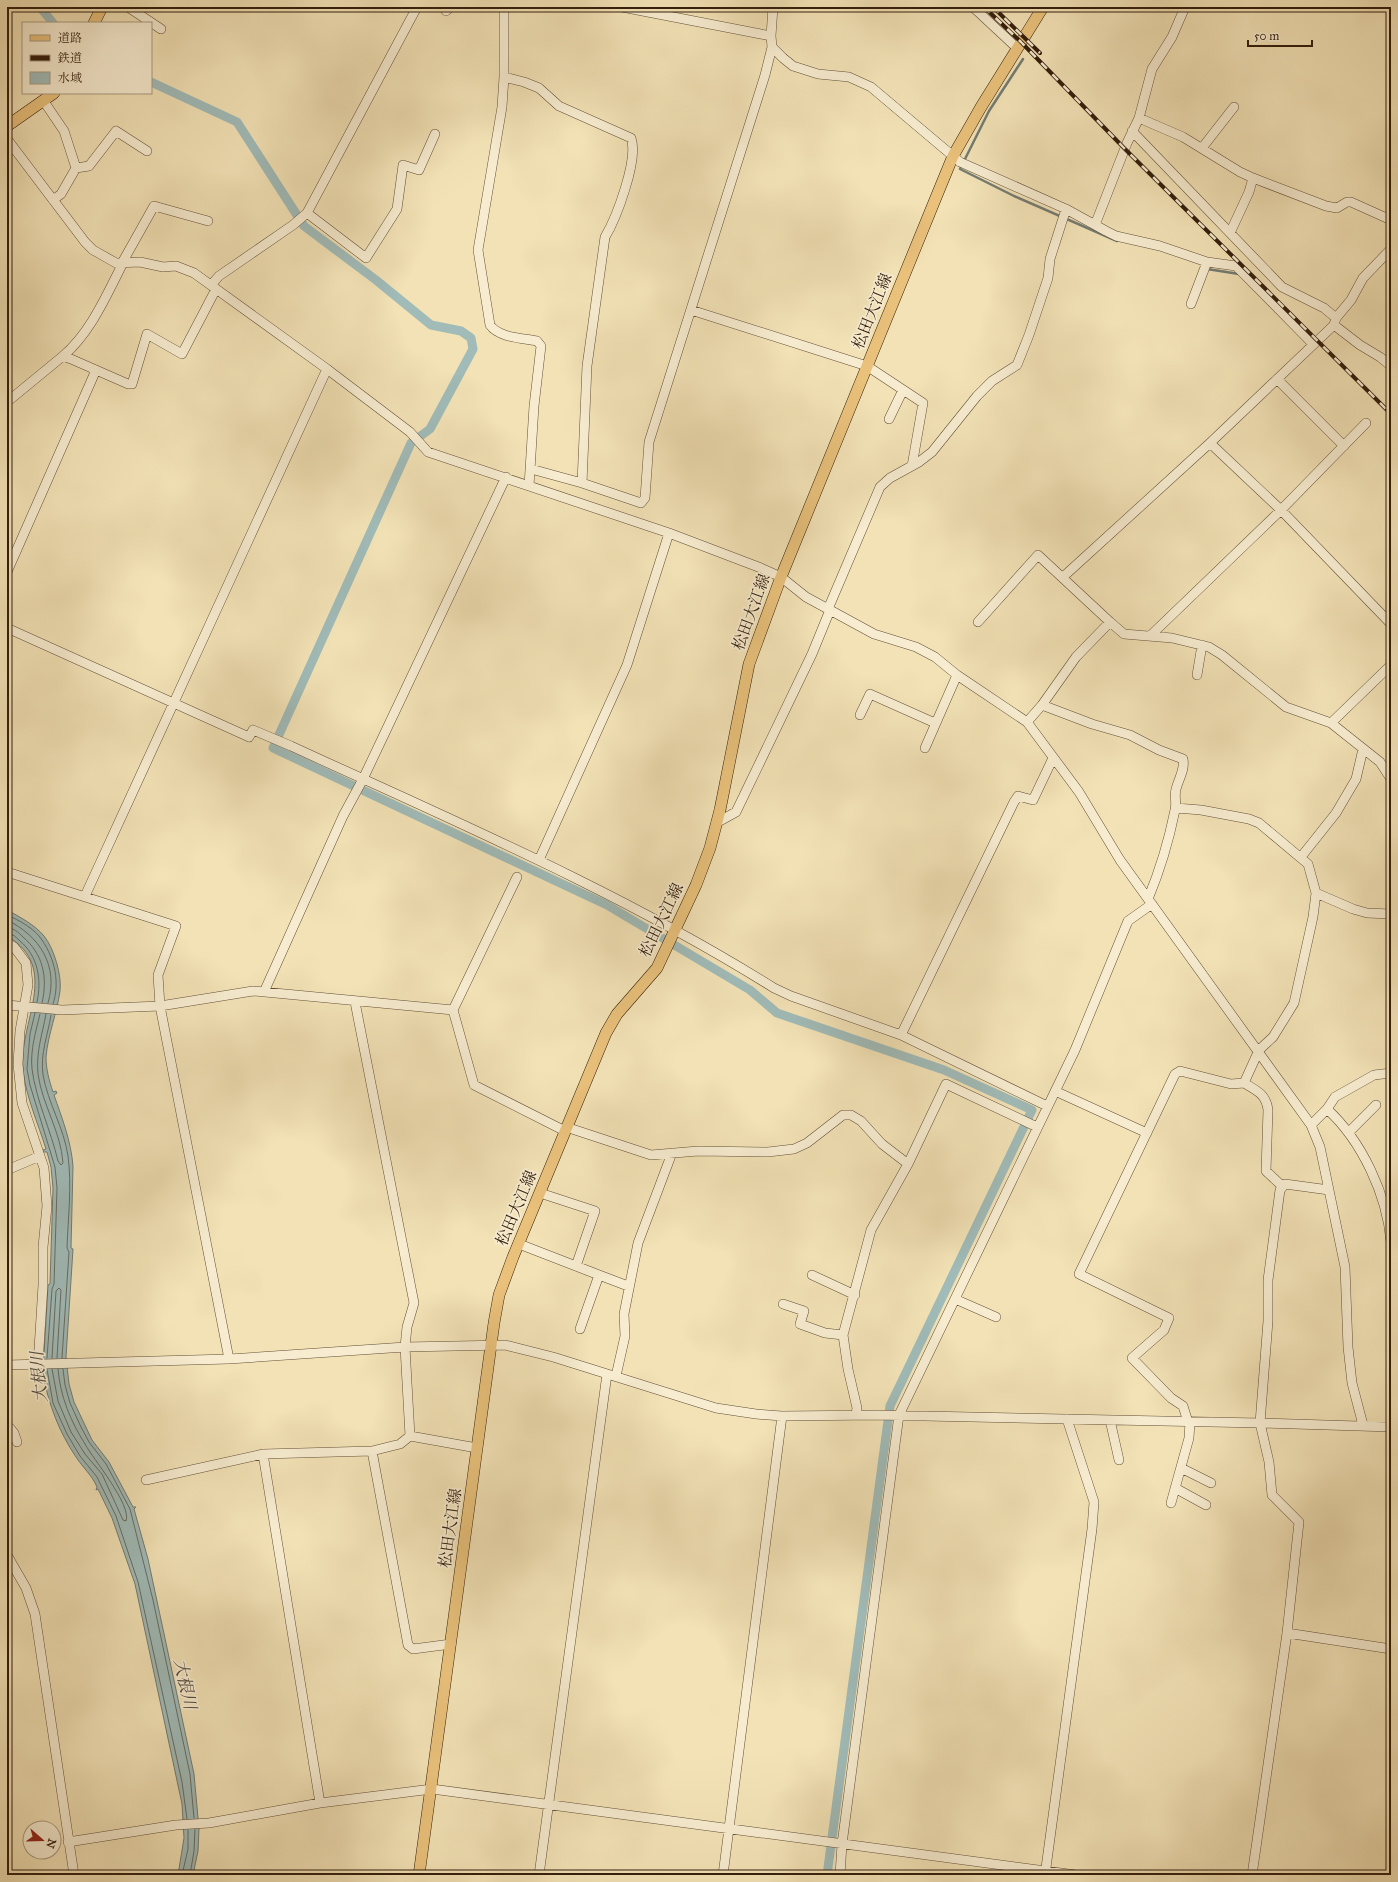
<svg xmlns="http://www.w3.org/2000/svg" width="1398" height="1882" font-family="'IM FELL Great Primer','Noto Serif JP',serif">
<style>
.water{fill:#a0bbb8;stroke:#747c73}
.lines{fill:none;stroke-linecap:round;stroke-linejoin:round}
.shore{stroke:#6a6c62;stroke-width:1}
.stream{stroke:#747c73;stroke-width:2.5}
.canal{stroke:#a0bbb8;stroke-width:9}
.minor-casing{stroke:#634f36;stroke-width:10}
.major-casing{stroke:#331e0c;stroke-width:12}
.minor{stroke:#f7ecd0;stroke-width:9}
.major{stroke:#e9c17b;stroke-width:11}
.rail-casing{stroke:#331e0c;stroke-width:4}
.rail{stroke:#f7ecd0;stroke-width:2.5;stroke-dasharray:8;stroke-linecap:butt}
.labels{text-anchor:middle;dominant-baseline:central;stroke-width:3.5;stroke-linejoin:round;paint-order:stroke}
.street-label{font-size:16px;fill:#331e0c;stroke:#f7ecd0}
.water-label{font-size:17px;font-style:italic;fill:#544d40;stroke:#f7ecd0}
</style>
<rect width="100%" height="100%" fill="#f2e2b6"/>
<filter id="stains"><feTurbulence type="fractalNoise" baseFrequency=".005" numOctaves="4"/><feColorMatrix values="0 0 0 0 .2 0 0 0 0 .09 0 0 0 0 .02 0 0 0 .5 -.17"/></filter>
<radialGradient id="worn" r=".72"><stop offset=".6" stop-color="#630" stop-opacity="0"/><stop offset="1" stop-color="#630" stop-opacity=".3"/></radialGradient>
<path class="water" d="M7 910C20 917 35 925 44 936 54 948 62 976 60 991 57 1013 48 1034 46 1057 46 1069 49 1080 53 1092L56 1091 57 1093 54 1095C62 1118 71 1141 73 1166L71 1248 73 1249 66 1357 69 1384 74 1402 92 1440 109 1462 133 1507H136L134 1509 148 1559 194 1774 199 1829 198 1851 193 1875H178L184 1838 182 1804 135 1584 112 1518 98 1489 96 1490 97 1487C92 1475 83 1468 76 1457 59 1432 49 1405 43 1375L41 1374 43 1373 48 1285 50 1284 53 1188 51 1167 47 1152H43V1150L46 1149C38 1123 26 1097 23 1070 18 1023 62 968 7 936Z"/>
<g class="lines">
<path class="shore" d="M7 915C19 920 35 929 42 940 55 959 60 983 53 1004
M7 920C40 936 59 966 48 1003
M7 928C14 928 18 932 23 937 43 954 48 977 42 1003
M7 933C13 934 16 937 20 941 38 956 42 980 37 1002
M35 1013 30 1034 27 1069 30 1085 55 1167 57 1188 54 1284 52 1289 47 1358
M40 1014C36 1031 30 1050 32 1069 36 1100 51 1131 58 1161L61 1165 63 1163C61 1132 42 1104 38 1074 36 1051 42 1036 46 1014
M51 1015C48 1035 40 1053 43 1075 48 1103 64 1128 68 1156 72 1185 68 1219 67 1248L69 1252 62 1358
M52 1358 56 1291 59 1288 61 1290 57 1358
M47 1369 53 1403 67 1434 80 1456 97 1477 116 1516 138 1582 182 1782 187 1819
M52 1369 58 1401 71 1432 85 1454 102 1474 123 1520 126 1521C132 1505 93 1459 85 1444 71 1422 60 1396 58 1369
M63 1369 65 1385 70 1403 81 1427 89 1442 106 1464 130 1509 153 1600 190 1774 194 1818
M182 1875 188 1849V1830
M190 1875 194 1851 195 1829"/>
<path class="stream" d="M1023 59 989 111 960 169 1014 196 1117 241
M1207 269 1239 274"/>
<path class="canal" d="M40 7 53 23
M151 82 237 122 304 226 376 280 431 325 461 331 471 338 473 349 430 429 411 443 273 748 607 905 750 990 777 1013 944 1070 1032 1110 890 1406 827 1875"/>
<defs>
<path id="minor" d="M128 7 161 29
M504 7V77L502 107 478 250 490 325C499 338 523 338 537 341L541 346 534 406 529 486
M622 7 771 36
M973 7 1017 48
M446 11 450 7
M772 47 783 58 793 66 818 74 849 77 871 87 960 162 1066 209 1106 231 1116 236 1160 246 1207 262 1236 266 1313 344
M504 77 524 82 539 88 559 106 631 138C639 159 616 219 605 237L587 366 582 483
M43 100 64 131 76 168 61 194 53 200
M1139 118 1183 137 1240 172 1253 178 1249 192 1230 233
M1132 131 1282 287 1324 308 1336 318
M7 139 85 242 93 250 116 263 140 262 163 267 176 266 194 273 327 369 410 432 428 452 669 533 761 568 781 577 806 597 874 634 916 647 935 657 957 675 1027 722 1079 792 1120 860 1311 1125 1320 1147 1345 1267 1348 1347 1352 1383 1363 1425
M1202 148 1234 107
M76 168 89 166 116 131 147 151
M1253 178 1326 206 1337 208 1347 202H1351L1391 220
M307 213 366 258 397 209 403 165 419 170 435 134
M1095 225 1127 143 1139 118 1152 69 1172 37 1185 7
M122 263 154 206 208 221
M211 285 219 276 293 225 307 213 417 7
M1191 304 1207 262
M691 310 867 366 923 403 912 466
M1334 325 1360 345 1380 357 1391 366
M63 356C91 332 106 296 123 263
M1277 379 1344 446
M7 402 63 356 71 359 128 384H132L147 334 182 354 216 289
M889 419 903 390
M1210 443 1281 510 1391 624
M531 469 582 483 641 503 645 498 649 442 765 75 772 47 771 36 773 7
M7 572 96 370
M1063 577 1210 443 1334 325 1336 318 1351 300 1363 278 1391 249
M828 609 880 487 890 478 919 462 932 452 977 396 992 381 1017 365 1029 335 1048 278 1050 259 1066 209
M978 622 1038 555 1110 622 1124 634 1172 638 1209 647 1222 655 1286 707 1331 723 1380 762 1391 779
M7 628 249 737 253 730 291 746C454 821 621 892 774 988L791 996 901 1035 1047 1106
M1150 636 1281 510 1366 423
M1197 675 1202 645
M1042 705 1092 724 1130 735 1159 750 1183 759C1185 770 1179 778 1176 789 1174 796 1177 803 1175 810 1169 840 1160 870 1148 899
M860 715 870 694 935 723
M1027 722 1042 705 1076 657 1110 622
M1331 723 1391 665
M925 748 957 675
M1176 808 1201 810 1249 819 1259 823 1308 864 1316 893 1313 917 1294 1003 1273 1037 1259 1050 1244 1083
M716 823 736 812 812 654 830 610
M1301 857 1336 813 1356 779 1363 749
M539 860 627 665 669 533
M7 872 176 926 158 975 160 1006 229 1359
M517 877 453 1010 474 1085 565 1131
M1316 893 1353 909 1367 913 1391 914
M85 896 327 369
M7 943 14 947 26 963 28 985 20 1031 18 1064 22 1103 44 1168 47 1206 43 1247V1285L38 1365
M264 992 343 816 363 779 506 477
M7 1005 62 1010 160 1006 253 991 453 1010
M901 1035 1014 802 1018 796 1033 800 1053 758
M1055 1091 1147 1133
M1327 1109C1362 1141 1387 1195 1391 1242
M1311 1125 1327 1109 1335 1097 1374 1075 1391 1073
M566 1127 651 1155 698 1151 768 1152 794 1149 807 1143 843 1115H851L861 1121 882 1144 908 1164
M1349 1132 1376 1105
M7 1170 40 1156
M540 1193 595 1211 576 1266
M519 1244 599 1275 580 1329
M599 1275 628 1286
M812 1275 855 1295
M955 1299 996 1317
M783 1304 804 1311 800 1324 825 1333 843 1335
M7 1365 229 1359 405 1347 505 1345 553 1357 716 1408 756 1414 782 1416 878 1415 1260 1423 1391 1427
M616 1376 625 1336 624 1314 638 1243 672 1153
M856 1415 857 1408 848 1369 843 1335 871 1230 908 1164 946 1084 1037 1127
M1110 1420 1119 1460
M1188 1422 1183 1406 1171 1398 1132 1358 1164 1330 1169 1318 1079 1274 1175 1074 1180 1071 1231 1084 1244 1083C1257 1091 1266 1094 1268 1110L1266 1171 1282 1186
M7 1428H10L14 1433 17 1442
M410 1436 477 1448
M372 1451 408 1645 413 1649 451 1644
M263 1454 320 1803
M1181 1468 1211 1483
M146 1480 263 1454 372 1451 400 1444 410 1436 405 1347 407 1327 414 1303 355 1002
M1175 1488 1206 1505
M1171 1503 1189 1438 1190 1422
M7 1555 26 1588 35 1614 74 1875
M1287 1633 1391 1649
M68 1842 176 1825 209 1823 320 1803 432 1789 1076 1875
M539 1875 607 1374
M723 1875 782 1416
M840 1875 842 1844 899 1415 1075 1050 1128 921 1152 904
M1045 1875 1092 1529 1094 1502 1067 1419
M1252 1875 1287 1633 1299 1522 1272 1495 1269 1462 1260 1423 1268 1321V1280L1280 1190 1285 1184 1329 1190"/>
<path id="major" d="M94 23 102 7
M7 126 54 93
M419 1875 494 1323 499 1295 513 1257 606 1033 617 1014 657 968 696 885 710 848 720 810 749 664 781 577 937 195 953 156 981 107 1043 7"/>
</defs>
<use href="#minor" class="minor-casing"/>
<use href="#major" class="major-casing"/>
<use href="#minor" class="minor"/>
<use href="#major" class="major"/>
<defs>
<path id="rail" d="M984 7 1021 42 1124 148 1391 414
M993 7 1040 53"/>
</defs>
<use href="#rail" class="rail-casing"/>
<use href="#rail" class="rail"/>
</g>
<g class="labels">
<g class="street-label">
<text transform="translate(872 311) rotate(-68)">松田大江線</text>
<text transform="translate(751 612) rotate(-70)">松田大江線</text>
<text transform="translate(661 920) rotate(-64)">松田大江線</text>
<text transform="translate(516 1208) rotate(-67)">松田大江線</text>
<text transform="translate(450 1528) rotate(-82)">松田大江線</text>
</g>
<g class="water-label">
<text transform="translate(39 1377) rotate(-95)">大根川</text>
<text transform="translate(185 1684) rotate(78)">大根川</text>
</g>
</g>
<rect width="1398" height="1882" fill="none" stroke="#f2e2b6" stroke-width="24"/>
<rect x="8" y="8" width="1382" height="1866" fill="none" stroke="#331e0c" stroke-width="2"/>
<rect x="12" y="12" width="1374" height="1858" fill="none" stroke="#331e0c"/>
<rect x="22" y="22" width="130" height="72" fill="#f7ecd0" stroke="#a99a82"/>
<rect x="30" y="35" width="20" height="6" fill="#e9c17b" stroke="#a99a82"/>
<text x="58" y="42" font-size="12" fill="#331e0c">道路</text>
<rect x="30" y="55" width="20" height="6" fill="#331e0c" stroke="#a99a82"/>
<text x="58" y="62" font-size="12" fill="#331e0c">鉄道</text>
<rect x="30" y="72" width="20" height="12" fill="#a0bbb8" stroke="#a99a82"/>
<text x="58" y="82" font-size="12" fill="#331e0c">水域</text>
<g transform="translate(42 1840) rotate(110)"><circle r="19" fill="#f7ecd0" stroke="#a99a82"/>
<path d="M0-3L7 15L0 10L-7 15Z" fill="#8f2418"/>
<text y="-6" font-size="11" font-weight="bold" text-anchor="middle" fill="#331e0c">N</text>
</g>
<path d="M1248 40v6h64v-6" fill="none" stroke="#331e0c" stroke-width="2"/>
<text x="1254" y="40" font-size="12" fill="#331e0c" stroke="#f7ecd0" stroke-width="3" paint-order="stroke">50 m</text>
<rect width="100%" height="100%" filter="url(#stains)"/>
<rect width="100%" height="100%" fill="url(#worn)"/>
</svg>
